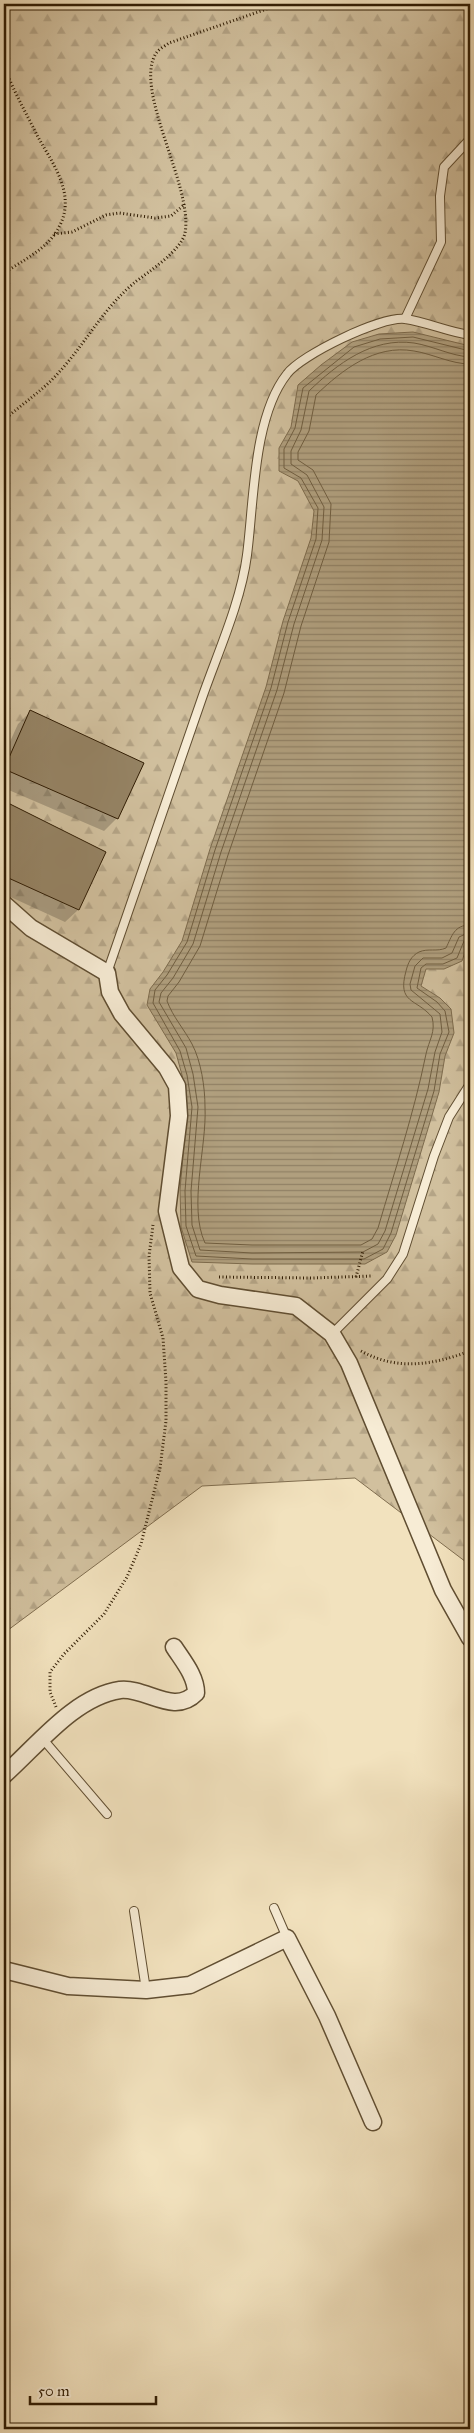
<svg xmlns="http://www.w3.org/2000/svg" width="474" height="2433" font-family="'IM FELL Great Primer',serif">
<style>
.forest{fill:url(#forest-firs);stroke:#806e50}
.water{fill:url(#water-rules);stroke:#7d6b4d}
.shadow{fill:#0003}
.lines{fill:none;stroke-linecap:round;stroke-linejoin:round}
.shore{stroke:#705e40;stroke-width:1}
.building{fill:#958364;stroke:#301c03}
.service-casing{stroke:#604e32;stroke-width:10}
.minor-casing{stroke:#604e32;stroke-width:19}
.path{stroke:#301c03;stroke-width:3;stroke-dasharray:1 2.5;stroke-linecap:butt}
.service{stroke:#f7ecd5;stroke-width:8}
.minor{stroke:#f7ecd5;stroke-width:16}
</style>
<defs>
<pattern id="forest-firs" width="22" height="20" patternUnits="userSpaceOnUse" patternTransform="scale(1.25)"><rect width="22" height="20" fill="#d1c09e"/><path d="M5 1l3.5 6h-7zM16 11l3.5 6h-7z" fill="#b4a486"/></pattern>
<pattern id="water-rules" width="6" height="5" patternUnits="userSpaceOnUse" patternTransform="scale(1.25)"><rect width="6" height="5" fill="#b09f7e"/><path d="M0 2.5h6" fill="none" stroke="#908165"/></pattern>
</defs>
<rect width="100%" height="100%" fill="#f2e2be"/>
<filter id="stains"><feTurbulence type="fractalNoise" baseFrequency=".004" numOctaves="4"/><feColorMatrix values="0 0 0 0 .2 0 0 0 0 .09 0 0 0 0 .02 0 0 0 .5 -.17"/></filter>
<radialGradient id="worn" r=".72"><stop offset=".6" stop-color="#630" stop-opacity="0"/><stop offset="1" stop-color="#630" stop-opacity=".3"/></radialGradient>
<path class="forest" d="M4 4H470V1565L355 1478 202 1486 4 1633Z"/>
<path class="water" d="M413 332 470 346V937L462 961 444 969H426L421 986 440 998 451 1009 454 1033 445 1056 439 1092 396 1235 387 1252 365 1264H252L192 1262 181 1227 180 1190 187 1107 182 1075 176 1053 147 1005 150 989 163 972 182 941 210 849 266 687 283 621 311 538 314 511 298 481 279 471V448L291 427 298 385 321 365 352 342 379 334Z"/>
<path class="shadow" d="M31 711 117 818 104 831 4 788V755L18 724Z
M4 802 104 853 78 910 65 922 4 894Z"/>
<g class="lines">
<path class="shore" d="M470 351 413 337 380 339 354 347 303 388 295 428 284 449V468L301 478 318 508 316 539 288 622 271 688 215 850 187 942 167 975 155 990 153 1003 180 1051 187 1075 192 1107 185 1191 186 1226 196 1256 252 1259H364L383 1249 391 1233 434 1091 440 1054 449 1032 445 1011 437 1002 417 988 421 968 426 964H443L457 958 464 941 470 938
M470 357C451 356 433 346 414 343 372 337 337 364 309 391L301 430 291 451V464L307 475 324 507 322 540 294 624 277 690 221 852 193 944 173 978 161 993 159 1002 186 1048 193 1074 198 1107 191 1191 192 1225 200 1250 252 1253 363 1252 378 1244 385 1231 428 1089 435 1052 442 1032 440 1014 411 990 410 984 415 966 423 958H442L452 953 459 937 470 932
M470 364C451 364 433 354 414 351 375 344 342 370 316 395L309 431 298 452V460L313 470 331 504 329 542 301 626 284 693 228 855 200 946 179 982 168 996 167 1001C173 1017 184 1029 192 1044 201 1061 205 1087 205 1107 207 1147 188 1206 205 1243L252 1245H361L372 1239 378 1228C395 1170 414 1113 426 1054 429 1040 436 1032 432 1017 416 998 397 1004 406 971 408 963 411 956 419 952 428 948 437 952 446 948 452 936 454 925 470 925"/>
</g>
<path class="building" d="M30 710 144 763 118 819 4 769Z
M4 801 106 852 79 910 4 876Z"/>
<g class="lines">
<defs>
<path id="service" d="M405 319 441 242 440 196 444 167 470 139
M107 973C139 882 170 790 202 698 218 652 241 602 247 555 254 502 253 417 287 374 301 355 381 316 405 319 427 322 448 332 470 335
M332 1334 387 1279 403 1254 434 1156 449 1117 470 1084
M42 1738 107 1814
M274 1908 287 1938
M134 1911 146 1990"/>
<path id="minor" d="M4 904 31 928 107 973 110 992 122 1014 167 1068 177 1086 179 1116 167 1211 181 1268 198 1289 220 1295 296 1306 332 1334 349 1363 443 1590 470 1638
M4 1775C37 1746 74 1697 120 1690 146 1687 174 1716 196 1693 196 1676 183 1661 174 1647
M4 1970 68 1986 146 1990 190 1985 287 1938 327 2016 373 2122"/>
</defs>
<use href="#service" class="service-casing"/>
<use href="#minor" class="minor-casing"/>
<path class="path" d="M4 66C13 90 26 113 37 135 52 163 77 194 59 227 49 248 22 261 4 273
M54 234 72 232 106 215 119 213 155 218 171 216 185 204
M4 420C23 403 44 390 61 370 87 341 103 309 134 283 148 272 181 251 185 233 194 187 131 87 157 52 159 49 165 46 169 43L281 4
M219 1277 311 1278 373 1276
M356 1277 363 1251
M361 1351C397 1371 433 1365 470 1351
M56 1707 50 1692V1672L64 1654 104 1614 127 1577 141 1544 160 1468 166 1421V1382L163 1338 150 1293 149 1256 153 1225"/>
<use href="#service" class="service"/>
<use href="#minor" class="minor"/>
</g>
<rect width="474" height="2433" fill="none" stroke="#f2e2be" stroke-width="20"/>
<rect x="5" y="5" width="464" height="2423" fill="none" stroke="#301c03" stroke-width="2.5"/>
<rect x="10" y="10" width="454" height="2413" fill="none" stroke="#301c03"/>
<path d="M30 2396v8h126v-8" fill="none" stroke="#301c03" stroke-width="2.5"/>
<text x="38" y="2396" font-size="15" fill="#301c03" stroke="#f7ecd5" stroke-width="4" paint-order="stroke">50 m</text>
<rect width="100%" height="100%" filter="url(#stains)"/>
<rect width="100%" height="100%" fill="url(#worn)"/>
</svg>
